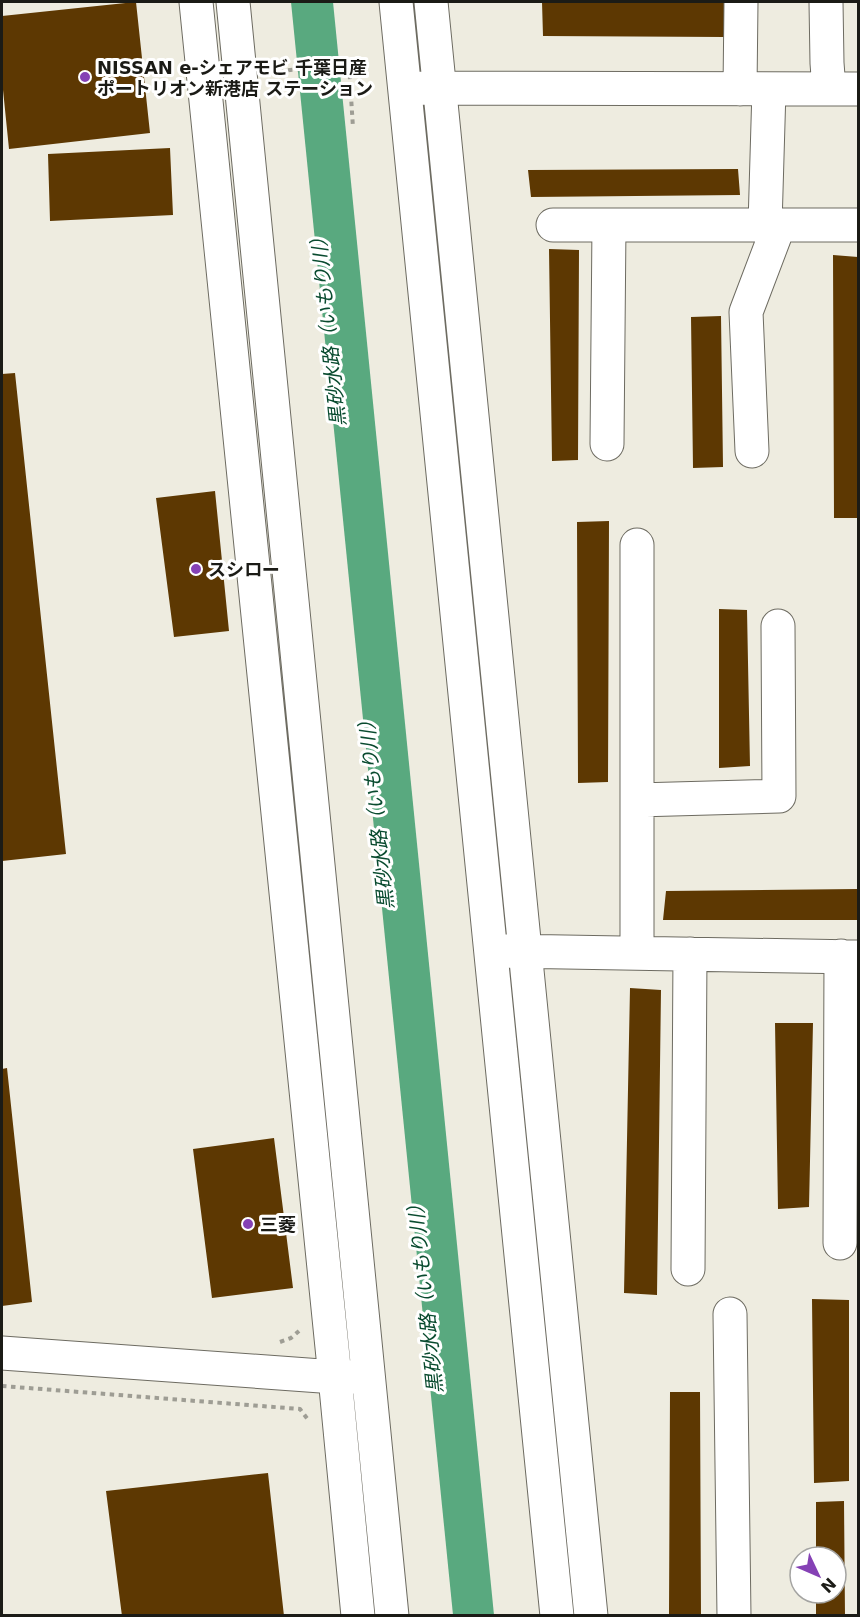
<svg xmlns="http://www.w3.org/2000/svg" width="860" height="1617" font-family="'DejaVu Sans','Noto Sans JP',sans-serif">
<style>
.water{fill:#59a97f}
.building{fill:#5d3802}
.lines{fill:none;stroke-linecap:round;stroke-linejoin:round}
.minor-casing{stroke:#6d6b61;stroke-width:35}
.path{stroke:#9e9d94;stroke-width:4;stroke-dasharray:4.5 4.5;stroke-linecap:butt}
.minor{stroke:#fff;stroke-width:33}
.poi-dot{fill:#8541b5;stroke:#fff;stroke-width:2}
.labels{text-anchor:middle;dominant-baseline:central;stroke-width:6;stroke-linejoin:round;paint-order:stroke}
.poi-label{font-size:18px;font-weight:bold;fill:#1b1b16;stroke:#fff;text-anchor:start}
.water-label{font-size:20px;font-style:italic;fill:#094b2f;stroke:#fff}
</style>
<rect width="100%" height="100%" fill="#eeece0"/>
<path class="water" d="M291 2H333L494 1615H453Z"/>
<path class="building" d="M135 2H136L150 133 9 149 2 80V16Z
M542 2H724L725 37 543 36Z
M170 148 173 215 50 221 48 154Z
M738 169 740 195 531 197 528 170Z
M549 249 579 250 578 460 552 461Z
M833 255 858 257V518H834Z
M721 316 723 467 693 468 691 317Z
M15 373 66 854 2 861V374Z
M215 491 229 631 174 637 156 498Z
M609 521 608 782 578 783 577 522Z
M719 609 747 610 750 766 719 768Z
M858 889V920H663L666 891Z
M630 988 661 990 657 1295 624 1293Z
M775 1023H813L809 1207 778 1209Z
M7 1068 32 1302 2 1306V1069Z
M274 1138 293 1288 212 1298 193 1149Z
M812 1299 849 1300V1481L814 1483Z
M670 1392H700L701 1616H669Z
M268 1473 284 1616H122L106 1491Z
M844 1501 845 1616H816V1593H836V1557H816V1502Z"/>
<g class="lines">
<defs>
<path id="minor" d="M196 2 335 1377 358 1616
M233 2 392 1616
M396 2 557 1616
M431 2 591 1616
M826 2 827 63 829 89
M419 88 858 89
M740 89 741 2
M553 225H858
M765 225 769 89
M607 444 609 225
M752 451 746 312 779 225
M637 800 779 796 778 626
M504 951 858 957
M637 953V545
M840 1243 841 956
M688 1269 690 954
M730 1314 734 1616
M2 1353 335 1377H357"/>
</defs>
<use href="#minor" class="minor-casing"/>
<path class="path" d="M271 71V72L349 64 353 128
M280 1342 291 1338 299 1331
M2 1386 300 1409 309 1421"/>
<use href="#minor" class="minor"/>
</g>
<g class="poi-dot">
<circle cx="85" cy="77" r="6"/>
<circle cx="196" cy="569" r="6"/>
<circle cx="248" cy="1224" r="6"/>
</g>
<g class="labels">
<g class="poi-label">
<text x="97" y="67">NISSAN e-シェアモビ 千葉日産<tspan x="97" dy="21">ポートリオン新港店 ステーション</tspan></text>
<text x="208" y="569">スシロー</text>
<text x="260" y="1224">三菱</text>
</g>
<g class="water-label">
<text transform="translate(328 327) rotate(-96)">黒砂水路（いもり川）</text>
<text transform="translate(376 810) rotate(-96)">黒砂水路（いもり川）</text>
<text transform="translate(425 1294) rotate(-96)">黒砂水路（いもり川）</text>
</g>
</g>
<rect width="860" height="1617" fill="none" stroke="#1b1b16" stroke-width="6"/>
<g transform="translate(818 1575) rotate(134)"><circle r="28" fill="#ffffff" stroke="#a4a4a2" stroke-width="1.5"/>
<path d="M0-4.5L10 22L0 15L-10 22Z" fill="#8541b5"/>
<text y="-9" font-size="16" font-weight="bold" text-anchor="middle" fill="#1b1b16">N</text>
</g>
</svg>
